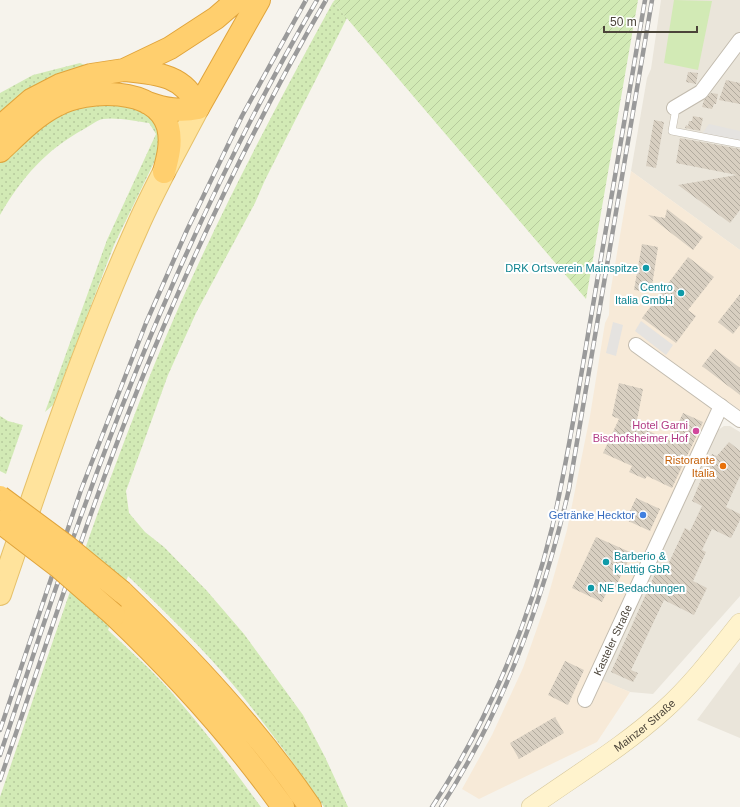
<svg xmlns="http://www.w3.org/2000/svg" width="740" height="807" font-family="Helvetica,sans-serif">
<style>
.residential{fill:#eae5da}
.commercial{fill:#f7ead8}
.grass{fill:url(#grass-dots)}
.garden{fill:url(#garden-furrows)}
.pitch{fill:#d2eab5}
.parking{fill:#e5e3e0}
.building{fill:url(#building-back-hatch)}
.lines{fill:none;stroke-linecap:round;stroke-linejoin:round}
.lane-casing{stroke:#c2bbae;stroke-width:8}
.street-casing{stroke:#c2bbae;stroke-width:16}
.secondary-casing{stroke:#d6c79b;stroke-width:20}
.primary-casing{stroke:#e6c16a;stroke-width:24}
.highway-casing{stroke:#e0a43c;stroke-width:24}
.lane{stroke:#fff;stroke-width:7}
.street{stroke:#fff;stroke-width:14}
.secondary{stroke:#fff3cd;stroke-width:19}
.primary{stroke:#ffe39c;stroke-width:22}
.highway{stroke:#ffcf6e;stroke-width:22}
.rail-casing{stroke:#9a9a9a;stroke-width:4.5}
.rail{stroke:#fff;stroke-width:3;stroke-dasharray:9;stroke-linecap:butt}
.highway-bridge-casing{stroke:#e0a43c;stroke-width:24;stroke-linecap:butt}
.highway-bridge{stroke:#ffcf6e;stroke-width:22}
.culture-dot{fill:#0f9aa8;stroke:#fff;stroke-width:1.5}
.hotel-dot{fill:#d1479c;stroke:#fff;stroke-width:1.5}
.food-dot{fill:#e8710a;stroke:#fff;stroke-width:1.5}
.shop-dot{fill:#3f7fe0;stroke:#fff;stroke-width:1.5}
.labels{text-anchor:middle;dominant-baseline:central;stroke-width:4;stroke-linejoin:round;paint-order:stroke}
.culture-label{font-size:11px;fill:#0d838f;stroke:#fff;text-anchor:end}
.hotel-label{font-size:11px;fill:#b23c85;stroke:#fff;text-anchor:end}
.food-label{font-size:11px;fill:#c56008;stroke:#fff;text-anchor:end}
.shop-label{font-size:11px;fill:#366cbe;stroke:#fff;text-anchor:end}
.street-label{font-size:11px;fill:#4b4439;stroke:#fff}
</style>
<defs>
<pattern id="grass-dots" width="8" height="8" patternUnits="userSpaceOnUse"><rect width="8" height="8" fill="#d2eab5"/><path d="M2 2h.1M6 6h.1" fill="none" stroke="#b6ca9c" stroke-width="1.8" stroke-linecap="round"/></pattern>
<pattern id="garden-furrows" width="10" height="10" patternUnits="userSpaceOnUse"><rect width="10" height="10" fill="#d2eab5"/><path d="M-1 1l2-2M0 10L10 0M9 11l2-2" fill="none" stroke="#b6ca9c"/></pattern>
<pattern id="building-back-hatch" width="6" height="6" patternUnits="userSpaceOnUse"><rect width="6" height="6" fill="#d8cfc1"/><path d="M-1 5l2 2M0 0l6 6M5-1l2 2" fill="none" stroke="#b1aa9e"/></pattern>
</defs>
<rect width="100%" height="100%" fill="#f6f3ec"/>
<path class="residential" d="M661 0H740V250L631 171 647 78 651 69Z
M724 426H730L740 432V596L653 694 630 692 600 680 715 432Z
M740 662V738L697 720Z"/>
<path class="commercial" d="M631 171 740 250V410L718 395 592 676 630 692 597 742 479 799 462 789 492 735 523 668 547 600 567 530 590 416 605 323 609 315 610 294Z"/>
<path class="grass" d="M333 2 347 18 265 180 255 203 196 313 168 375 126 491 129 513 145 532 164 547 207 591 244 634 303 715 325 757 348 807H324C296 766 267 726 235 687 203 648 165 612 128 576L108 630C126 647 144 663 161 681 198 720 229 764 261 807H0V797C49 653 96 509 153 368 204 242 268 121 333 2Z
M80 63 87 66 0 120V93L33 75Z
M119 100 160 119 162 146 114 245 53 405 45 412 107 240 156 134 149 123C137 121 115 117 103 119 97 120 90 126 84 129 46 150 22 177 0 215V163L53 117 78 106Z
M0 416 8 421 23 425 6 474 0 471Z"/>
<path class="garden" d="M335 0H638L586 299 333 2Z"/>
<path class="pitch" d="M674 0 712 1 698 70 664 63Z"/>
<path class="parking" d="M709 124 740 131V142L702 134Z
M641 321 673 345 666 355 635 331Z
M613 322 623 325 616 356 606 353Z"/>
<path class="building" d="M688 72 698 73 696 84 686 82Z
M726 80 740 83V104L719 100Z
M711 93 718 94 716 104H714L712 109 702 107 704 100Z
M693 116 703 118 700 131 685 128 686 125 688 126 689 121H692Z
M654 120 664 122 656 168 646 166Z
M680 138 740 149V210L730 223 678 185 737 175 676 163Z
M667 209 703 237 693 250 648 215 665 218Z
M642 244 658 247 651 292 634 290Z
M688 257 714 277 688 310 696 316 676 343 642 318Z
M740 294V325L733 334 718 322Z
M715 349 740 368V395L702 366Z
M619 383 643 389 636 425 670 441 683 413 703 422 672 488 647 476 645 479 629 472 632 466 603 453 619 419 612 416Z
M729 442 740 451V476L726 507 740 514V520L731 538 712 529 702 550 706 552 693 581 707 588 694 615 664 600 631 670 638 673 633 682 611 672 659 565 666 569 685 528 690 531 702 506 692 501 712 454 717 456Z
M636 498 660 509 650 531 626 520Z
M596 537 632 553 615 588 610 586 602 602 572 588Z
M565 661 584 670 568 705 548 695Z
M555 717 564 733 519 759 510 743Z"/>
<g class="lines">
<defs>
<path id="lane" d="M674 108 675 114 672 131 740 144"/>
<g id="street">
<path d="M674 108 701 92 740 40"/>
<path d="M636 345 740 420"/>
<path id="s1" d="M585 700 721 406"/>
</g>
<g id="secondary">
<path id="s2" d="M531 807C576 775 623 747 664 710 692 685 716 653 740 623"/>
</g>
<path id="primary" d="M0 594C42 471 83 348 136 230 154 188 177 148 198 108"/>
<path id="highway" d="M125 70C156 73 186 75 198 108
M148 103C165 109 180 112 198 108L259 0
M0 127 31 100 60 85 91 75 124 70 170 48 216 18 237 0
M0 151C18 134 35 116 57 105 86 89 156 86 168 127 172 142 168 157 164 172
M122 592C190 658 256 728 310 807
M114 615C176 674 233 737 283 807"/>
</defs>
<use href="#lane" class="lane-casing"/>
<use href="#street" class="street-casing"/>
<use href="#secondary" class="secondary-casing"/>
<use href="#primary" class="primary-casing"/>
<use href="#highway" class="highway-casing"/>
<use href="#lane" class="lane"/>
<use href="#street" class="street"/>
<use href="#secondary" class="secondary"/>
<use href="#primary" class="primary"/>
<use href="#highway" class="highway"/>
<defs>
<path id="rail" d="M0 730 81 490 146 323 187 230 242 116 306 0
M0 755C28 672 55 587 85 505 148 330 223 160 317 0
M0 780C52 629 100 475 163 328 211 216 265 105 326 0
M432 807C487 723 528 626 552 528 568 459 579 387 591 317 609 211 627 106 645 0
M441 807C504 710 543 601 569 489L652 0"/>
</defs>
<use href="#rail" class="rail-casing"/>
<use href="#rail" class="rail"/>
<defs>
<path id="highway-bridge" d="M0 497 66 546 122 592
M0 522 59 567 114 615"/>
</defs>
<use href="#highway-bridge" class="highway-bridge-casing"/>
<use href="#highway-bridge" class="highway-bridge"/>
</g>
<g class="culture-dot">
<circle cx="646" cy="268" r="4"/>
<circle cx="681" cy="293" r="4"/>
<circle cx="606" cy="562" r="4"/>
<circle cx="591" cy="588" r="4"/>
</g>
<circle class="hotel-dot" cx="696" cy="431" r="4"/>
<circle class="food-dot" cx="723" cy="466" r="4"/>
<circle class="shop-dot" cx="643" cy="515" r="4"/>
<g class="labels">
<g class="culture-label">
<text x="638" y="268">DRK Ortsverein Mainspitze</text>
<text x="673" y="287">Centro<tspan x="673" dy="13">Italia GmbH</tspan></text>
<text x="614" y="556" text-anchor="start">Barberio &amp;<tspan x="614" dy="13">Klattig GbR</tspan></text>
<text x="599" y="588" text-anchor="start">NE Bedachungen</text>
</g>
<g class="hotel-label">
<text x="688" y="425">Hotel Garni<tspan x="688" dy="13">Bischofsheimer Hof</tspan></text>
</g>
<g class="food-label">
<text x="715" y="460">Ristorante<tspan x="715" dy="13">Italia</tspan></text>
</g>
<g class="shop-label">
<text x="635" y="515">Getränke Hecktor</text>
</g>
<g class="street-label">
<text stroke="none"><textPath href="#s1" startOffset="66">Kasteler Straße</textPath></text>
<text stroke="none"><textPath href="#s2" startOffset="140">Mainzer Straße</textPath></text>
</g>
</g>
<path d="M604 26v6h93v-6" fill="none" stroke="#4b4439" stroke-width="2"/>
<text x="610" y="26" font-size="12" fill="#4b4439" stroke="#ffffff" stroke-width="3" paint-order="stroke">50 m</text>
</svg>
